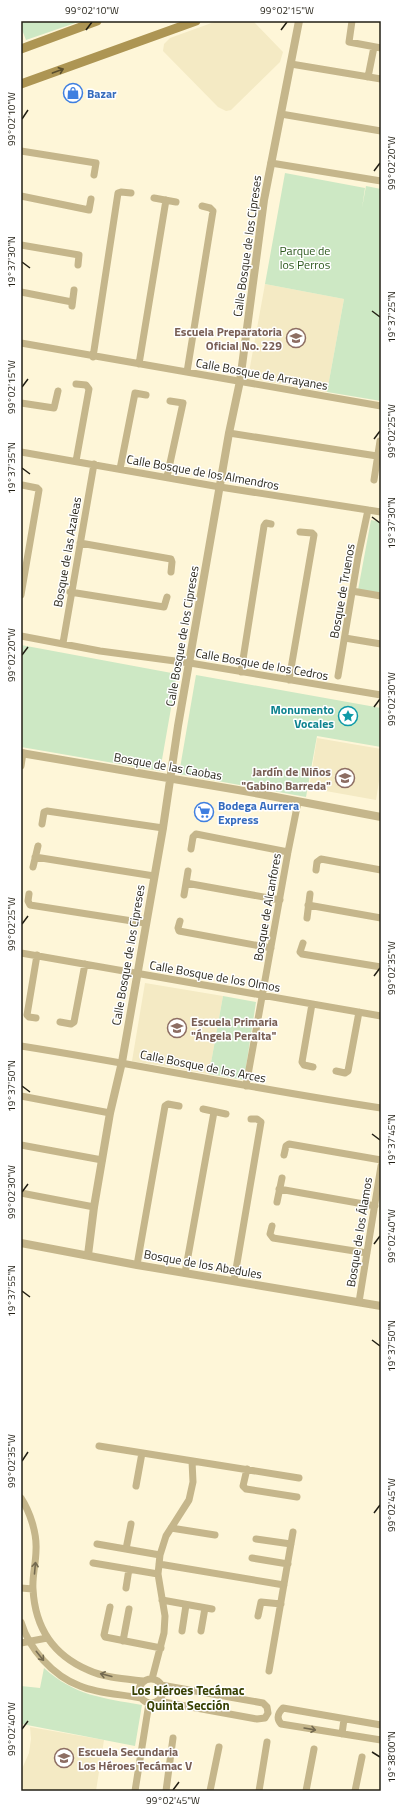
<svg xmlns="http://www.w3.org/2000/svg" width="402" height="1812" font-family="'Titillium Web',sans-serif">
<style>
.built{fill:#f4eac4}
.green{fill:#cde8c4}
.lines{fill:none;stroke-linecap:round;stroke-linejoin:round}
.minor{stroke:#c5b68b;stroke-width:7}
.tertiary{stroke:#c5b68b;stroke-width:8}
.secondary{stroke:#ad9553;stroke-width:9}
.oneway{stroke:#5a4e2d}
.oneway2{stroke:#746a50}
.ticks{fill:none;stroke:#221f14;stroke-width:1.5}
.labels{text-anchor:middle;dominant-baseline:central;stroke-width:3;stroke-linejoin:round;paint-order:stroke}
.shop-label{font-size:12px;font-weight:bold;fill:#366cbe;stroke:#fff;text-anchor:start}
.street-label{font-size:12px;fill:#221f14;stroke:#fff}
.park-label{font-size:12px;fill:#2c581c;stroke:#fff}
.education-label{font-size:12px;font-weight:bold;fill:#785e54;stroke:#fff;text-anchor:end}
.culture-label{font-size:12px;font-weight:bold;fill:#0d838f;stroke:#fff;text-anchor:end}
.neighbourhood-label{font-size:13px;font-weight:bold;fill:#374002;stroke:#fff}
.neatline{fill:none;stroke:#221f14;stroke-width:1.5}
.ticks-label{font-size:10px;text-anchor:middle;fill:#221f14}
</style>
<rect width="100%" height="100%" fill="#fef6d8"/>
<path class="built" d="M217 21H253L283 52 280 62 231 110 226 111 218 107 163 51 164 44 170 38Z
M265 284 344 299 327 392 248 378Z
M317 738 381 749V768L376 800 309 788Z
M145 983 223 996 209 1074 132 1061Z
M30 1727 104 1740 96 1791H26L21 1786V1771L29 1753 31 1739Z"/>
<path class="green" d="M21 21H81L26 40 21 27Z
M285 173 365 188 362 208 366 186 381 189V401L327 392 344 299 265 284Z
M371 520 381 522V594L358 590Z
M21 645 177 674 160 771 21 747Z
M196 675 381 708V747L317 736 306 797 179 774Z
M223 996 256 1002 244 1080 209 1074Z
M44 1668C75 1696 103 1698 142 1705L135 1746 22 1724 21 1686 40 1688Z"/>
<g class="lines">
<path class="minor" d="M352 21 349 42 381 48
M291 64 381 79
M368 77 374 47
M281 114 381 131
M21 151 96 163 94 175
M271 163 381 181
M21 196 89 210 91 199
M154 198 176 202
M21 245 79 255 78 265
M21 292 72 302
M72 306 74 290
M21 343 381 406
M93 357 118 193 121 192 131 193
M139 364 166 200
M187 372 213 211 210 208 202 206
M21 403 54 408 58 391
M229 433 377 456
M21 452 220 487 381 512
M76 461 89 389 86 385 76 384
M120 469 135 393 146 395
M167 477 183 403 170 401
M374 480 380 441
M80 543 171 559 172 562 171 572
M352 591 381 596
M70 592 164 607 167 597
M21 595 39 490 37 488 22 485
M21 636 100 651 190 663 381 695
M345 638 381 644
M63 643 94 464
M241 672 264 526 266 523 271 524
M338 676 358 557 368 510
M289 680 314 535 312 533 300 532
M21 766 23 753
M42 824 44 812 47 811 163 828
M191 849 193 837 196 834 288 852
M35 857 154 876
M33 867 38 846
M316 870 317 862 321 859 381 870
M186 883 280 900
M29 894 28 901 30 905 145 923
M184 895 188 871
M308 905 381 918
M307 918 310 894
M180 921 178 928 179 931 271 948
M303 943 300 952 302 954 381 967
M21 953 381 1016
M312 1004 302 1062 304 1065 313 1067
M36 1018 29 1017 27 1015 37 955
M60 1022 71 1024 74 1022 85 964
M21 1046C141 1065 260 1090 381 1108
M336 1071 345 1073 348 1071 359 1012
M246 1086 288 852 298 802
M21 1096 110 1113
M203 1109 226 1114
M21 1145 102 1160
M284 1155 286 1146 289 1144 381 1160
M279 1189 375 1206
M21 1193 94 1207
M277 1202 282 1178
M272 1226 270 1234 273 1238 367 1253
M137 1265 165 1106 168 1104 179 1106
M185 1273 214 1112
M234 1281 261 1122 257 1119H251
M359 1302 381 1166
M99 1446 299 1478
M247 1469 243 1486 246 1489 297 1497
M136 1486 142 1453
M21 1498C30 1512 37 1533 36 1550 36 1563 32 1577 33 1589 35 1627 53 1655 88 1670 105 1678 126 1679 144 1681
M171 1528 215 1535
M256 1539 291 1544
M97 1544 160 1555
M126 1549 131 1524
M252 1558 288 1564
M93 1563 158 1574
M159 1564 284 1585
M21 1588 33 1589
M126 1588 129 1569
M162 1600 212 1609
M110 1607 104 1635 105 1637 161 1648
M258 1616 261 1602 281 1604
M21 1622C29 1649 53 1676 80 1686 99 1694 121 1694 141 1698
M182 1631 186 1605
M201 1631 205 1608
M123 1641 129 1609
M21 1643 47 1638
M269 1671 293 1532
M152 1679 164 1633 165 1616 158 1574 160 1555 166 1536 189 1500 193 1482 192 1461
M139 1691a12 12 0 1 1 24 0a12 12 0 1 1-24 0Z
M158 1701 257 1719 265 1718 268 1713 267 1707 263 1703 161 1685
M381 1725 283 1708C278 1713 276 1718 281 1724L381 1740
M342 1734 344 1719
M135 1791 149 1703
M166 1791 173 1738
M210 1791 219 1747
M259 1791 267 1742
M306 1791 314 1749
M355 1791 362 1757"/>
<path class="tertiary" d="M21 753 244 791 381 817
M21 1243 137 1265 381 1306
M88 1255 94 1207 110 1113 122 1062 163 828 178 726 229 433 240 381 264 200 299 21"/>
<path class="secondary" d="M21 49 97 21
M21 84 196 21"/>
</g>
<defs><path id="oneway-shaft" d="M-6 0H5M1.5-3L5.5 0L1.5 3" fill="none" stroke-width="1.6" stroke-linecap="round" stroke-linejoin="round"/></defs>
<use class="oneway" href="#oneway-shaft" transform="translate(58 71) rotate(-20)"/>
<g class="oneway2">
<use href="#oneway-shaft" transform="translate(35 1568) rotate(-85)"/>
<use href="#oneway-shaft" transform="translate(40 1656) rotate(51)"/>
<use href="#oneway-shaft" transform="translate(106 1675) rotate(-166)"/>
<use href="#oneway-shaft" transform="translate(310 1729) rotate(10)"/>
</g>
<path class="ticks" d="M86 30 92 22M281 30 287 22M22 119 28 110M374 171 380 163M22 262 30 268M372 311 380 317M22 387 28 379M374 439 380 431M22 468 30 474M372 517 380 523M22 655 28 647M374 707 380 699M22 924 28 916M374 976 380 968M22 1086 30 1092M372 1134 380 1140M22 1192 28 1184M374 1244 380 1236M22 1291 30 1297M372 1340 380 1346M22 1461 28 1452M374 1513 380 1505M22 1729 28 1721M372 1752 380 1757M173 1790 179 1782"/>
<defs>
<symbol id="shop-ring" viewBox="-11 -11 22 22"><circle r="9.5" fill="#fff" stroke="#3f7fe0" stroke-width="1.5"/><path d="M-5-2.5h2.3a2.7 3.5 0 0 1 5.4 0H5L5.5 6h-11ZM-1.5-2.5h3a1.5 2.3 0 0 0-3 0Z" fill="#3f7fe0"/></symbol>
<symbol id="school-ring" viewBox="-11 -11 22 22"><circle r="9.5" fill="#fff" stroke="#8d6e63" stroke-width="1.5"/><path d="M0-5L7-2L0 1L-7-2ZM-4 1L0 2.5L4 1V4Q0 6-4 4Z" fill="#8d6e63"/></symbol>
<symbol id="sight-ring" viewBox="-11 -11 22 22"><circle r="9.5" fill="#fff" stroke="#0f9aa8" stroke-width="1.5"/><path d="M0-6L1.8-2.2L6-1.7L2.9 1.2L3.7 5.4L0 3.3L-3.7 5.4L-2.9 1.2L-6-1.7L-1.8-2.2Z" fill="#0f9aa8"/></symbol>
<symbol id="supermarket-ring" viewBox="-11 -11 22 22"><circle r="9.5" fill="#fff" stroke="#3f7fe0" stroke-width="1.5"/><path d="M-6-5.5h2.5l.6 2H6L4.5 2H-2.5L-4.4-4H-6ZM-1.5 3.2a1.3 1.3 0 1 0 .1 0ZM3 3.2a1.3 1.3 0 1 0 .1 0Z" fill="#3f7fe0"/></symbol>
</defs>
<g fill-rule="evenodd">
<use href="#shop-ring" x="62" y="82" width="22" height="22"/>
<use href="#school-ring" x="285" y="327" width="22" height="22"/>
<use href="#sight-ring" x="337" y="705" width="22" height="22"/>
<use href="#school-ring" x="334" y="767" width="22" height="22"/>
<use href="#supermarket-ring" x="193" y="801" width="22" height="22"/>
<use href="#school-ring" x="166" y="1017" width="22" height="22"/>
<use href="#school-ring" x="53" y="1747" width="22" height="22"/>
</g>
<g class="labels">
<g class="shop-label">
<text x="87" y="93">Bazar</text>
<text x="218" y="805">Bodega Aurrera<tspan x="218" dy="14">Express</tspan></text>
</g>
<g class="street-label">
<text transform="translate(247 246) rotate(-82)">Calle Bosque de los Cipreses</text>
<text transform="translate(262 374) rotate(10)">Calle Bosque de Arrayanes</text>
<text transform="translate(203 472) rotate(10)">Calle Bosque de los Almendros</text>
<text transform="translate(67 552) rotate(-80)">Bosque de las Azaleas</text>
<text transform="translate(342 591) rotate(-80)">Bosque de Truenos</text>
<text transform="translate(182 636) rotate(-80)">Calle Bosque de los Cipreses</text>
<text transform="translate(262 664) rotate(10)">Calle Bosque de los Cedros</text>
<text transform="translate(168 766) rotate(10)">Bosque de las Caobas</text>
<text transform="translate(267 907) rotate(-80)">Bosque de Alcanfores</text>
<text transform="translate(128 955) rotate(-80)">Calle Bosque de los Cipreses</text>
<text transform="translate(215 976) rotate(10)">Calle Bosque de los Olmos</text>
<text transform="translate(203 1066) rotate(11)">Calle Bosque de los Arces</text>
<text transform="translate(359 1232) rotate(-81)">Bosque de los Álamos</text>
<text transform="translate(203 1264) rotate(10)">Bosque de los Abedules</text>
</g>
<g class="park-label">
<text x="305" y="250">Parque de<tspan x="305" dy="14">los Perros</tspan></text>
</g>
<g class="education-label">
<text x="282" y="331">Escuela Preparatoria<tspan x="282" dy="14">Oficial No. 229</tspan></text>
<text x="331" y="771">Jardín de Niños<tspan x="331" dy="14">"Gabino Barreda"</tspan></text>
<text x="191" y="1021" text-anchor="start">Escuela Primaria<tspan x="191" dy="14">"Ángela Peralta"</tspan></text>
<text x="78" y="1751" text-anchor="start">Escuela Secundaria<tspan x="78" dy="14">Los Héroes Tecámac V</tspan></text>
</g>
<g class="culture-label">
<text x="334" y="709">Monumento<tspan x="334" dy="14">Vocales</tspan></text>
</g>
<g class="neighbourhood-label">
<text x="188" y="1690">Los Héroes Tecámac<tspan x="188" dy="15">Quinta Sección</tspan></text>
</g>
</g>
<rect width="402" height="1812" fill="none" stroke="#ffffff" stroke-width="44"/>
<rect x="22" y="22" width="358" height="1768" class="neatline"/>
<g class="ticks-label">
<text x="92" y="14">99°02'10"W</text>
<text x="287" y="14">99°02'15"W</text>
<text transform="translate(11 119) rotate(-90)" y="4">99°02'10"W</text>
<text transform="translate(391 163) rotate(-90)" y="4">99°02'20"W</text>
<text transform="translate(11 262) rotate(-90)" y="4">19°37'30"N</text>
<text transform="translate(391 317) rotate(-90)" y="4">19°37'25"N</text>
<text transform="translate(11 387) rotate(-90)" y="4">99°02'15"W</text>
<text transform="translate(391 431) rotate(-90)" y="4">99°02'25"W</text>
<text transform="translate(11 468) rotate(-90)" y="4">19°37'35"N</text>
<text transform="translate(391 523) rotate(-90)" y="4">19°37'30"N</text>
<text transform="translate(11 655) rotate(-90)" y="4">99°02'20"W</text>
<text transform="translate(391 699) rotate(-90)" y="4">99°02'30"W</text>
<text transform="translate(11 924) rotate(-90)" y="4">99°02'25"W</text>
<text transform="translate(391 968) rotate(-90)" y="4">99°02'35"W</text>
<text transform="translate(11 1086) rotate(-90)" y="4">19°37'50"N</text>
<text transform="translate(391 1140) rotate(-90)" y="4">19°37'45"N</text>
<text transform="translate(11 1192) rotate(-90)" y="4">99°02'30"W</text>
<text transform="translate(391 1236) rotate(-90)" y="4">99°02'40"W</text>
<text transform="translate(11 1291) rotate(-90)" y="4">19°37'55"N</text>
<text transform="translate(391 1346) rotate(-90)" y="4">19°37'50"N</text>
<text transform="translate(11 1461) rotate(-90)" y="4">99°02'35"W</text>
<text transform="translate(391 1505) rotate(-90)" y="4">99°02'45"W</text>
<text transform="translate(11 1729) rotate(-90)" y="4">99°02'40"W</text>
<text transform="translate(391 1757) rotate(-90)" y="4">19°38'00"N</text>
<text x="173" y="1804">99°02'45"W</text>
</g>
</svg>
